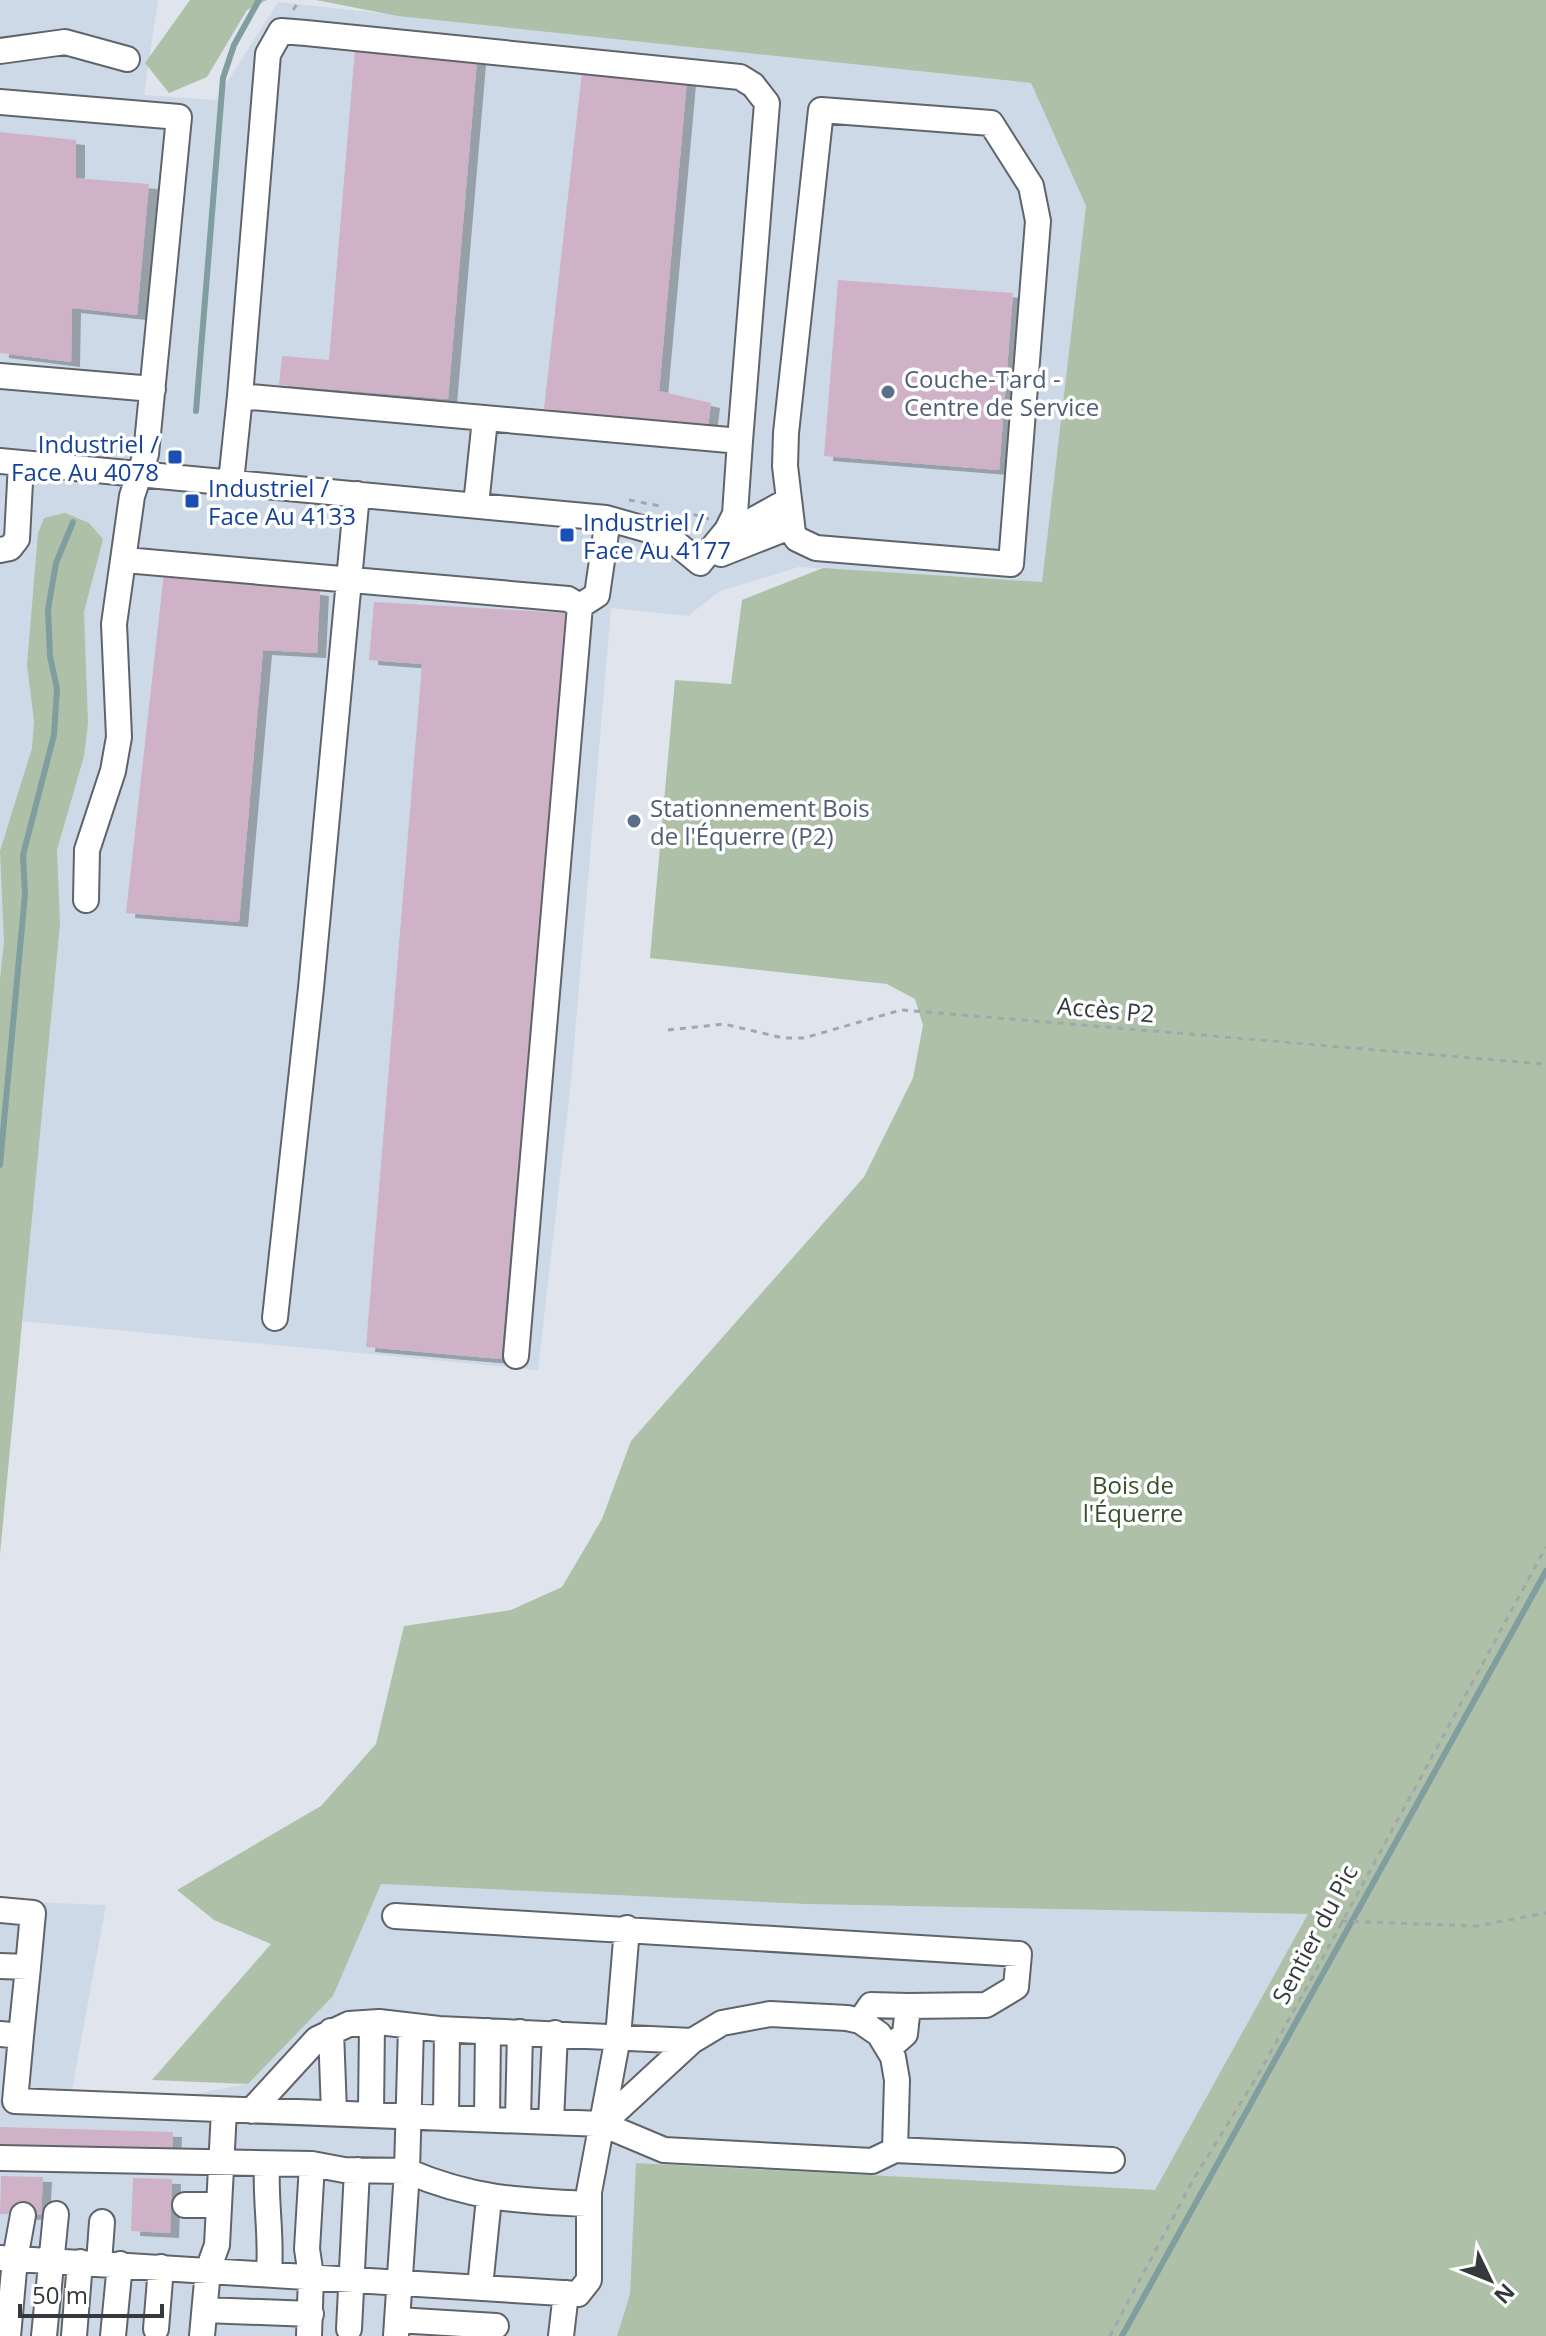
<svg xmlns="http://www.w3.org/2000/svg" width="1546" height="2336" font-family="'Open Sans',sans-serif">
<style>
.built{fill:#ced9e7}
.green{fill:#aec0a8}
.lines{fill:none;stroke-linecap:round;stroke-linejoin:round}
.stream{stroke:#809e9f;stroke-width:6}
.building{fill:#cfb2c8;filter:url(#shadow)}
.minor-casing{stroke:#5f646b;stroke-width:28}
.path{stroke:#a2a7ad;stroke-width:3;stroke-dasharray:6 6;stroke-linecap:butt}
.minor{stroke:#fff;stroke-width:24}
.service-dot{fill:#5c6f8a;stroke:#fff;stroke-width:3}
.transit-dot{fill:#1a4fb4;stroke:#fff;stroke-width:3}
.labels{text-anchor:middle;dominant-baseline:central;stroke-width:7;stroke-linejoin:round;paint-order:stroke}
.service-label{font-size:24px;fill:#4e5e75;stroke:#fff;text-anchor:start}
.transit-label{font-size:24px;fill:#164399;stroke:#fff;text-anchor:start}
.street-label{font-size:24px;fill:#36393c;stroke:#fff}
.park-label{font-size:24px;fill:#335229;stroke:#fff}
</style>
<defs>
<filter id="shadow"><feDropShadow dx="9" dy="5" stdDeviation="0" flood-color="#0004"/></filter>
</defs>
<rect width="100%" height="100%" fill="#dfe4ed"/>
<path class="built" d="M0 0H158L144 95 216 100 278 2 1031 83 1086 206 1042 582 799 567 720 591 688 616 611 608 571 1081 538 1370 0 1319Z
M380 1884 805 1904 1309 1914 1155 2191 637 2163 630 2294 617 2336H0V1901L106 1905 67 2117 248 2084 333 1996Z"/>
<path class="green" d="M190 0H267L247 10 207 77 169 93 145 63Z
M316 0H1546V2336H617L630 2294 636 2163 1155 2190 1308 1914 805 1904 381 1884 333 1996 248 2084 152 2080 271 1944 214 1920 177 1890 321 1806 376 1744 404 1626 511 1610 562 1587 602 1519 631 1441 864 1177 913 1078 923 1025 915 999 887 984 650 958 675 680 731 684 742 600 823 568 1042 582 1086 206 1031 83 398 16Z
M65 513 89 523 103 539 84 612 88 723 84 756 57 850 60 924 0 1554V979L4 942 0 851 32 748 34 721 27 665 38 533 44 518Z"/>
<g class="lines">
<path class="stream" d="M196 411 223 78 234 45 259 0
M0 1165 25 894 23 855 54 735 57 689 50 656 48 610 56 563 73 522
M1122 2336 1546 1571"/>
</g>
<path class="building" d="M355 49 477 60 448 399 279 385 282 356 329 360Z
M582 72 687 80 659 391 711 403 708 427 544 409Z
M0 132 76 140V178L149 184 137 315 72 308 71 362 0 353Z
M838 280 1013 293 999 470 824 456Z
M164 572 320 591 317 653 263 650 239 922 126 913Z
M374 602 566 613 501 1359 366 1347 422 664 369 660Z
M0 2127 173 2132 172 2152 0 2146Z
M1 2176 43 2177 41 2215 0 2214Z
M133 2178 172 2179 170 2233 131 2231Z"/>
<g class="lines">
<defs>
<path id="minor" d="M0 51 65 42 127 59
M0 102 179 117 146 454 132 496 114 624 119 737 113 771 87 850 86 900
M821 110 991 123 1031 186 1038 221 1011 564 816 548 797 539 793 533 785 466 786 433Z
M0 376 153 389
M240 396 268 54 281 31 306 33 740 77 753 85 767 103 740 441
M0 461 606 518 666 535 700 563
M231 482 240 396 740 441 735 514 727 530 700 563
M476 505 485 419
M726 540 744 525 789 500
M0 550 10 548 17 539 21 463
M721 554 792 526
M125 560 568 599 580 606 516 1356
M580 606 597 595 608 519
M275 1318 311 988 357 494
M0 1910 33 1913 28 1967
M395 1916 1019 1954 1016 1987 986 2005 908 2006 905 2034 888 2049
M0 1966 28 1967 21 2036
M860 2021 871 2005 908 2006
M411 2027 407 2171C472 2199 520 2201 588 2204
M331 2031 334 2112
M0 2034 21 2036 15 2101 602 2124 664 2150 872 2161 895 2150 897 2080 893 2057 879 2034 860 2021 847 2018 770 2014 722 2023 692 2041 602 2124
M251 2111 317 2039 349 2024 379 2022 439 2029 692 2041
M371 2113 372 2023
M446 2116 447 2030
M487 2118 488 2031
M518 2120 520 2032
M551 2121 555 2033
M895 2150 1112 2160
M0 2158 312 2164 344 2170 407 2171 396 2336
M267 2164C265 2201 272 2236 269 2273
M185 2205H219
M0 2258 578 2294 589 2280V2192L618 2037 627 1928
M99 2263 102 2222
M480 2287 489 2198
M205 2310 311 2314
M397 2320 496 2326
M156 2329 161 2267
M349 2329 357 2170
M8 2336 15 2259 23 2215
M44 2336 56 2214
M74 2336 80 2262
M113 2336 120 2264
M202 2336 208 2270 217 2245 224 2110
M309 2336 311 2276 307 2249 312 2164
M561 2336 566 2293"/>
</defs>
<use href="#minor" class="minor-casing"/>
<path class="path" d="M293 10 300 0
M629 500 660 506
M682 511 709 519
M668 1030 724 1024 783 1038H804L901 1010 1546 1064
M1341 1921 1477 1926 1546 1913
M1110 2336 1193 2180 1255 2080 1303 1994 1546 1547"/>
<use href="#minor" class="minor"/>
</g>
<g class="service-dot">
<circle cx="888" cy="392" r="8"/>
<circle cx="634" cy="821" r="8"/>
</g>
<g class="transit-dot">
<rect x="167" y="449" width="16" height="16" rx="4"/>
<rect x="184" y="493" width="16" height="16" rx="4"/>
<rect x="559" y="527" width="16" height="16" rx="4"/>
</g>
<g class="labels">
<g class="service-label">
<text x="904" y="378">Couche-Tard -<tspan x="904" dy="28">Centre de Service</tspan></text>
<text x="650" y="807">Stationnement Bois<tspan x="650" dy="28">de l'Équerre (P2)</tspan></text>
</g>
<g class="transit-label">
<text x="159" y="443" text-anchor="end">Industriel /<tspan x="159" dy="28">Face Au 4078</tspan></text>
<text x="208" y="487">Industriel /<tspan x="208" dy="28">Face Au 4133</tspan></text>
<text x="583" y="521">Industriel /<tspan x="583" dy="28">Face Au 4177</tspan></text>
</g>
<g class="street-label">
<text transform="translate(1106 1009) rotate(5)">Accès P2</text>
<text transform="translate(1314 1934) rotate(-62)">Sentier du Pic</text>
</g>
<g class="park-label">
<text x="1133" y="1484">Bois de<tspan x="1133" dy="28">l'Équerre</tspan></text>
</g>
</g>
<g transform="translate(1490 2280) rotate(133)" stroke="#ffffff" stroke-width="6" paint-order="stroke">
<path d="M0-6L14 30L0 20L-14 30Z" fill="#36393c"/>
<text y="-12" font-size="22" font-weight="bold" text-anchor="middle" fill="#36393c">N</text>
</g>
<path d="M20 2304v12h142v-12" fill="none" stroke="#36393c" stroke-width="4"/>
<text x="32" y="2304" font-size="24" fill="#36393c" stroke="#ffffff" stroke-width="6" paint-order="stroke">50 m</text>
</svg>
